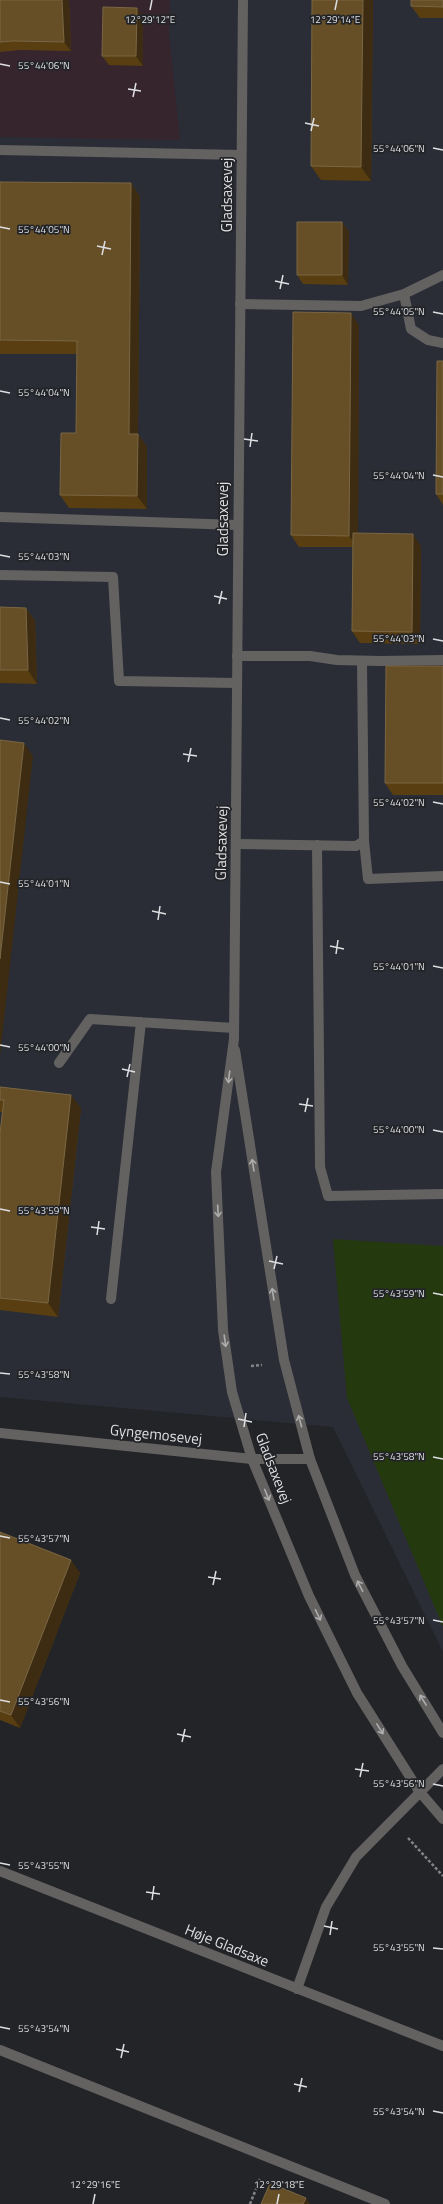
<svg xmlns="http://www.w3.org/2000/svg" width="443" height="2204" font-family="'Titillium Web',sans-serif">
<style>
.built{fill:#2a2d36}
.education{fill:#37252e}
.green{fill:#25390e}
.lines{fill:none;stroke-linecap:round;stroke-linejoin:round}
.path{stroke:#838488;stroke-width:2.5;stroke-dasharray:3 2;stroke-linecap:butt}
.service{stroke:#646261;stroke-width:10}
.minor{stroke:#646261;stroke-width:10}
.tertiary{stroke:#646261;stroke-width:10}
.wall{fill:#583e11}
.shaded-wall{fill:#3d2c11}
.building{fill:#664f27;stroke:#796644}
.oneway{stroke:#adadae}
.ticks{fill:none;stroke:#dedfe2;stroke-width:1.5}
.labels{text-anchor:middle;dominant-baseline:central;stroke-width:3.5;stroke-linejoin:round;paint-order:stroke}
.street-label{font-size:15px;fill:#dedfe2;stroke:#232428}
.ticks-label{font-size:10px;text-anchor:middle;fill:#dedfe2;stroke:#232428;stroke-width:3.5;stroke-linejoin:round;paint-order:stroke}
</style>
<rect width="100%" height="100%" fill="#232428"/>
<path class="built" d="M0 0H443V1652L333 1427 0 1397Z"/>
<path class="education" d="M0 0H170L169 34 180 140 0 137Z"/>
<path class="green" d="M333 1239 443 1246V1627L347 1398Z"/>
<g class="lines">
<path class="path" d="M251 1366 262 1365
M408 1838 443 1876
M250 2204 260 2179"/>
<path class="service" d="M0 150 241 155
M404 294 411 329 428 340 443 343
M240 304 361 306 404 294 443 275
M0 517 237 525
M0 575 113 577 119 681 237 683
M237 656H310L337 660 381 661 443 660
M364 841 368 879 443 876
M236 844 356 846 364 841 362 661
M317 845 320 1167 328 1196 443 1194
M59 1063 90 1019 234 1028
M111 1299 141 1022
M0 2050 385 2204"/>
<path class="minor" d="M0 1433 252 1459H310
M0 1871 443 2046
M297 1989 326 1907 356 1857 443 1769"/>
<path class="tertiary" d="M243 0 234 1039 216 1172 223 1330 232 1392 252 1459 309 1596 357 1693 419 1791 443 1819
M235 1050 284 1360 310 1459 355 1575 402 1666 443 1733"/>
</g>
<path class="wall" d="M0 0 69 1 71 51 20 50 0 52Z
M312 0H373L371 181 321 180 311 166Z
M443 0V18H420L411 6Z
M143 17V66L109 65 102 56Z
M0 182 131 183 140 197 138 434 147 447V509L69 508 60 495 76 433 77 354H0Z
M342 222 349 232 348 285 303 284 297 275Z
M359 325 358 533 421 546 420 644 360 643 352 631 353 547H299L291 535Z
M443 361V505L436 494Z
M0 607 26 608 35 621 37 684 0 683Z
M443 666V795H393L385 783Z
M0 1087 81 1108 58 1317 0 1310V1133L2 1112H0Z
M0 1532 80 1573 20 1728 0 1720Z"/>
<path class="shaded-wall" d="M62 0H68L69 1 71 51 64 42Z
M363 0H373L371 181 361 167Z
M137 8 143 17V66L136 56Z
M131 183 140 197 138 434 147 447V509L137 496 129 434Z
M342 222 349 232 348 285 342 275Z
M351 313 359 325 358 547 349 536Z
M413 534 421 546 420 644 412 632Z
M26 608 35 621 37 684 28 670Z
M24 743 33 756 0 1056V959Z
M71 1095 81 1108 58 1317 48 1303Z
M71 1560 80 1573 20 1728 11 1715Z
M306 2198 310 2204H303Z"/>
<path class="building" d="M0 0H62L64 42 13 41 0 42Z
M312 0H363L361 167 311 166Z
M411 0H443V7L411 6Z
M103 7 137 8 136 56H102Z
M0 182 131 183 129 434H138L137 496 60 495 61 433H76L77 341 0 340Z
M297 222H342V275H297Z
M293 312 351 313 349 536 291 535Z
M437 361H443V494H436Z
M353 533 413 534 412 632 352 631Z
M0 607 26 608 28 670H0Z
M386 666H443V783H385Z
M0 740 24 743 0 959Z
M0 1087 71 1095 48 1303 0 1298V1133L4 1100H0Z
M0 1532 71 1560 11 1715 0 1711Z
M270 2183 306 2198 303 2204H261Z"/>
<defs><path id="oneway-shaft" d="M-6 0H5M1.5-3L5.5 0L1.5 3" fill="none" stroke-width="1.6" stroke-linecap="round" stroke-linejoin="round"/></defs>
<g class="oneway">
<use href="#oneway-shaft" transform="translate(229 1077) rotate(97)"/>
<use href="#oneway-shaft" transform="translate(253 1165) rotate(-99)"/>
<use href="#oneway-shaft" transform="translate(218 1211) rotate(87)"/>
<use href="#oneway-shaft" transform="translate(273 1294) rotate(-99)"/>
<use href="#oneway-shaft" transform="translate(225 1341) rotate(82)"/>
<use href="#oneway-shaft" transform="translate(300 1421) rotate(-105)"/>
<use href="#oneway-shaft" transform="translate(267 1495) rotate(68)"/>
<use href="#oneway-shaft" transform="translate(360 1586) rotate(-117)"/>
<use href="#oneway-shaft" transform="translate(318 1615) rotate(64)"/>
<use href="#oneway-shaft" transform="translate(423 1700) rotate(-122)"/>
<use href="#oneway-shaft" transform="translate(380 1729) rotate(58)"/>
</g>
<path class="ticks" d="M150 10 152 0M335 10 337 0M0 64 10 66M128 89 141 91M133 97 136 83M305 123 319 126M311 131 314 118M433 148 443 150M0 227 10 229M97 246 111 249M102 255 105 241M275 281 289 284M280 289 283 275M433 312 443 314M0 391 10 393M244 439 258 441M250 447 252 433M433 475 443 477M0 555 10 557M214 596 227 599M219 604 222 591M433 639 443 641M0 718 10 720M183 754 197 756M188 762 191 748M433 802 443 804M0 882 10 884M152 911 166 914M158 920 160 906M330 946 344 949M336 954 338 940M433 966 443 968M0 1045 10 1047M122 1069 135 1072M127 1077 130 1064M299 1104 313 1106M305 1112 308 1098M433 1130 443 1132M0 1209 10 1211M91 1227 105 1229M97 1235 99 1221M269 1261 283 1264M274 1269 277 1256M433 1293 443 1295M0 1373 10 1374M238 1419 252 1422M244 1427 246 1413M433 1457 443 1459M0 1536 10 1538M208 1577 221 1579M213 1585 216 1571M433 1620 443 1622M0 1700 10 1702M177 1734 191 1737M182 1742 185 1729M355 1769 369 1771M360 1777 363 1763M433 1784 443 1786M0 1863 10 1865M146 1892 160 1894M152 1900 154 1886M324 1926 338 1929M330 1935 332 1921M433 1948 443 1949M0 2027 10 2029M116 2049 129 2052M121 2058 124 2044M294 2084 307 2087M299 2092 302 2078M433 2111 443 2113M93 2204 95 2194M277 2204 279 2194"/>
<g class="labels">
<g class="street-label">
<text transform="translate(226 195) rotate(-90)">Gladsaxevej</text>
<text transform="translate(222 519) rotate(-90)">Gladsaxevej</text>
<text transform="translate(221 843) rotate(-89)">Gladsaxevej</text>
<text transform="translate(156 1434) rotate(6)">Gyngemosevej</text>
<text transform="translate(274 1468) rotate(69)">Gladsaxevej</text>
<text transform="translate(227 1945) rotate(22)">Høje Gladsaxe</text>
</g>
</g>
<g class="ticks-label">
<text x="150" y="23">12°29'12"E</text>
<text x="335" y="23">12°29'14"E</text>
<text x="44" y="69">55°44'06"N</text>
<text x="399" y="152">55°44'06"N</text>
<text x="44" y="233">55°44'05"N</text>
<text x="399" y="315">55°44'05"N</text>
<text x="44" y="396">55°44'04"N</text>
<text x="399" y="479">55°44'04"N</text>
<text x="44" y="560">55°44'03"N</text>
<text x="399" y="642">55°44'03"N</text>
<text x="44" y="724">55°44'02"N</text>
<text x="399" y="806">55°44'02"N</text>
<text x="44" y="887">55°44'01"N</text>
<text x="399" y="970">55°44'01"N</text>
<text x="44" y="1051">55°44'00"N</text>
<text x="399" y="1133">55°44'00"N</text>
<text x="44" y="1214">55°43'59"N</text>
<text x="399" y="1297">55°43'59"N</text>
<text x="44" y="1378">55°43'58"N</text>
<text x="399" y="1460">55°43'58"N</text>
<text x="44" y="1542">55°43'57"N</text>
<text x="399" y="1624">55°43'57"N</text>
<text x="44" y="1705">55°43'56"N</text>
<text x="399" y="1787">55°43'56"N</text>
<text x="44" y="1869">55°43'55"N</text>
<text x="399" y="1951">55°43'55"N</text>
<text x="44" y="2032">55°43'54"N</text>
<text x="399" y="2115">55°43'54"N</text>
<text x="95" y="2188">12°29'16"E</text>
<text x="279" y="2188">12°29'18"E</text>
</g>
</svg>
